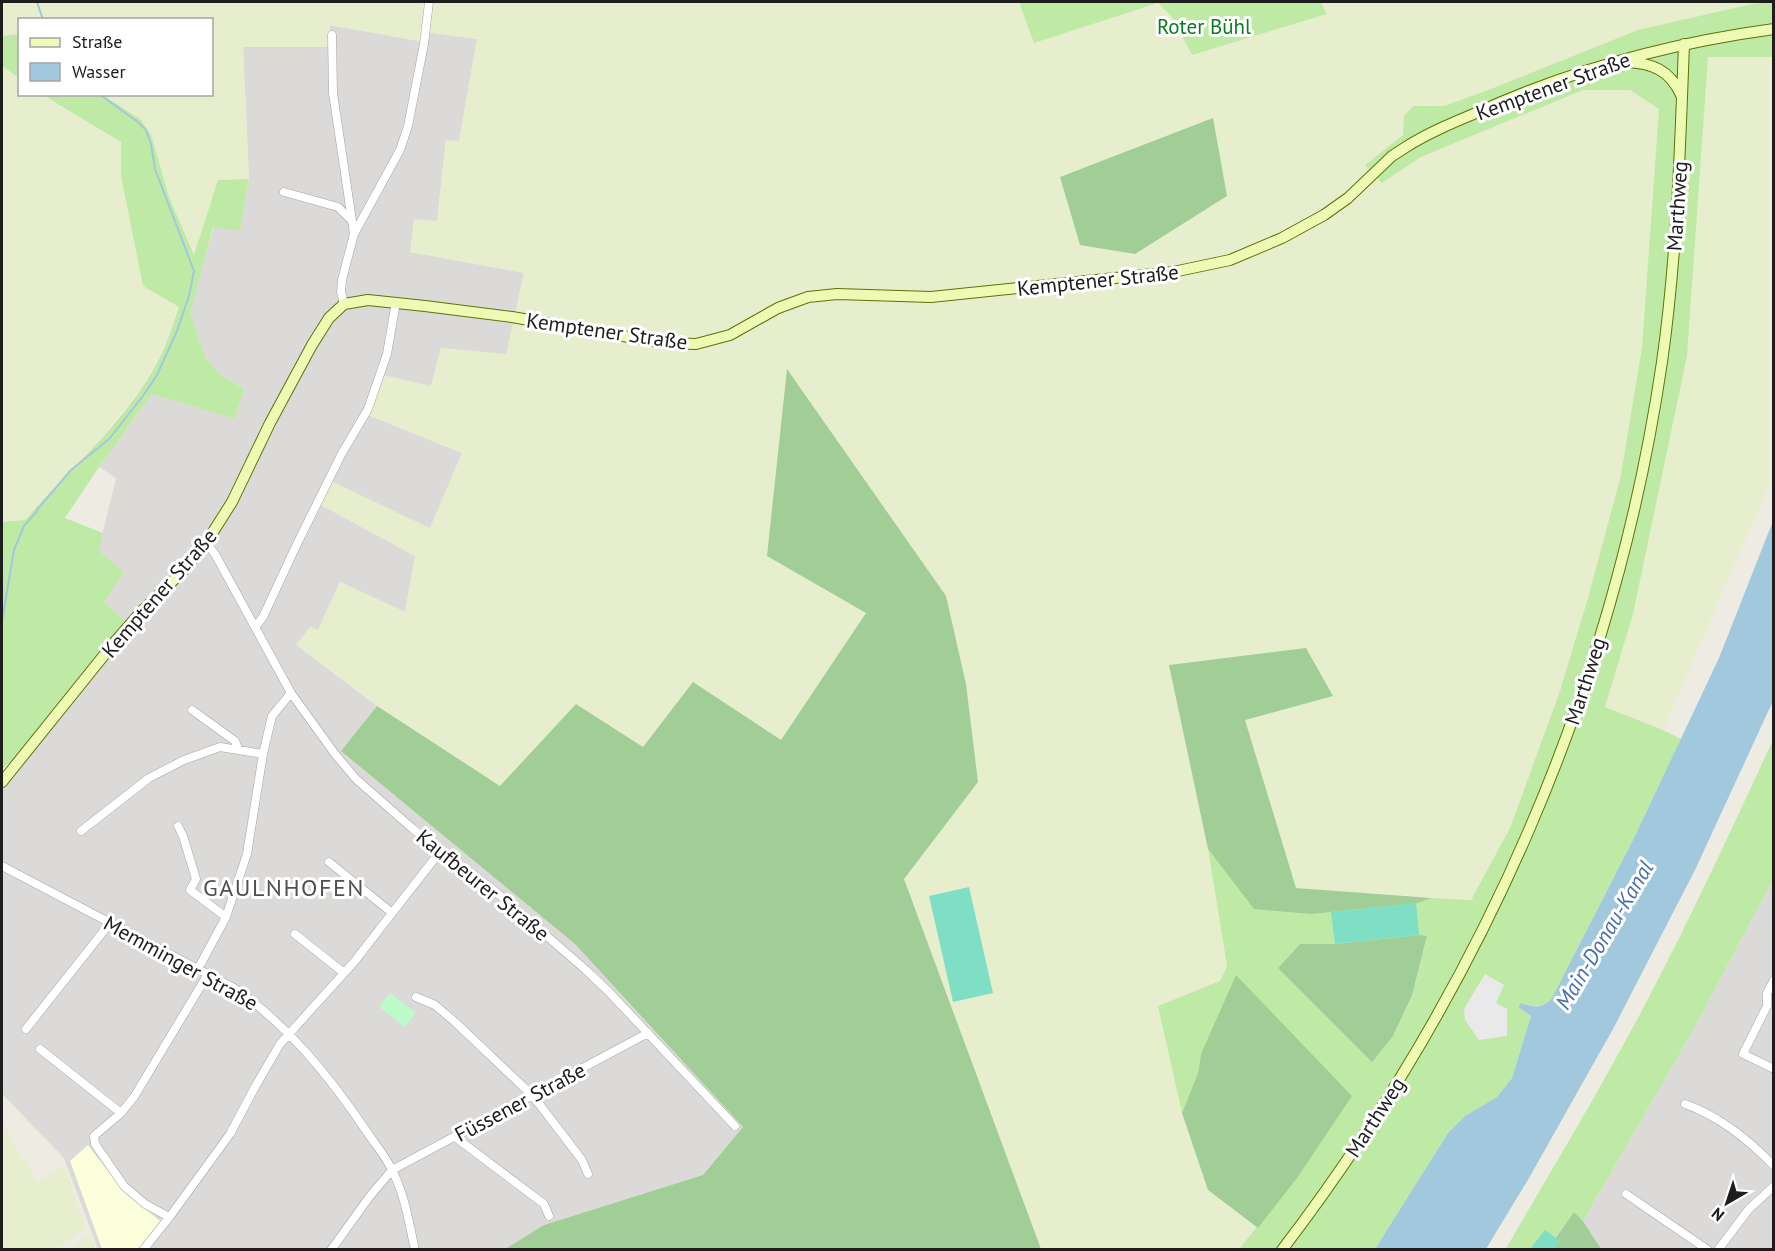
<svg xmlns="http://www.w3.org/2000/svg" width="1775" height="1251" font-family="'PT Sans',sans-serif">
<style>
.residential{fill:#dbdad9}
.education{fill:#fbffda}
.farmland{fill:#e7eecd}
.grass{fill:#bfeaa6;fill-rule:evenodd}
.forest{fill:#a0ce96}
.park{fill:#bdfac9}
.pitch{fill:#7edfc5}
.parking{fill:#e9e9e9}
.water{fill:#a1c8dd}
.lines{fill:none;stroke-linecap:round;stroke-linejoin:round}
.stream{stroke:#a1c8dd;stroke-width:2}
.street-casing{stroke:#a4a4a4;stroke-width:9}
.secondary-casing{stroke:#5a7403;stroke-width:12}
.street{stroke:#fff;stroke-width:8}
.secondary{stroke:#eefab4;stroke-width:10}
.labels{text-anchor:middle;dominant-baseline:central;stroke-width:6;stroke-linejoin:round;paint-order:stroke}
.park-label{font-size:21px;fill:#097c21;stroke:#fff}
.street-label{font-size:21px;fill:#1d1d1d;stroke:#fff}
.water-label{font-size:22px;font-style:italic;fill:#486ead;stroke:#fff}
.quarter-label{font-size:24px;letter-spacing:1.5px;fill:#505050;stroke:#fff}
</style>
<rect width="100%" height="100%" fill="#eeece2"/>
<path class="residential" d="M330 25 419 41 426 32 477 39 459 142 446 140 437 221 410 252 524 272 507 355 441 348 431 386 368 415 462 453 430 529 333 482 321 505 415 556 405 612 340 582 318 630 297 645 377 706 341 751 575 944 743 1127 703 1175 544 1225 505 1249H98L64 1158 2 1094V784L125 621 104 602 98 551 116 478 99 467 152 394 235 419 244 389 221 375 206 358 189 314 214 226 240 230 249 179 243 46 329 47Z
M1773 880V1249H1601L1583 1221 1691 1034Z"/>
<path class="education" d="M88 1145 123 1191 160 1221 138 1249H102L70 1161Z"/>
<path class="farmland" d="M2 2H426L419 41 330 25 329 47H243L249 179 218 180 195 256 169 197 151 135 140 119 103 95 212 94V20H20L19 34 2 36Z
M432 2H1019L1034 43 1158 3 1172 17 1193 55 1327 13 1321 2H1773L1491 89 1444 106 1428 104 1404 116 1403 135 1366 165 1382 183 1421 157 1583 90H1630L1659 109 1642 347 1621 475 1588 598 1560 691 1510 828 1471 900 1296 888 1244 719 1332 696 1169 665 1208 849 1227 966 1220 981 1158 1006 1182 1113 1208 1190 1258 1228 1239 1249H1041L904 879 978 782 966 684 946 596 866 613 781 741 643 747 576 705 500 787 377 706 296 645 310 627 318 630 340 582 405 612 415 556 321 505 332 482 430 528 462 453 368 415 383 375 431 386 441 348 506 354 524 273 410 252 414 219 437 221 446 140 459 141 477 39 426 32Z
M1708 56 1773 57V476L1663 730 1604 708 1633 614 1687 356Z
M2 66 19 78 20 94 43 95 121 142V176L143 286 179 307 162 352 138 392 106 432 25 520 2 522Z
M2 1122 37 1182 64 1166 86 1228 57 1249H2Z
M90 1234 96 1249H69Z"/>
<path class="grass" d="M1019 2H1321L1327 14 1192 55 1172 17 1158 3 1034 43Z
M1773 2V57H1708L1687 356 1633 614 1605 707 1663 730 1681 739 1635 836 1552 998C1541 1008 1535 1008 1521 1003L1518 1007 1531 1016 1512 1078 1497 1097 1465 1116 1448 1133 1375 1249H1239L1297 1178 1201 1054 1198 1073 1182 1113 1158 1006 1220 981 1227 966 1208 849 1255 909 1418 903 1432 898 1471 900 1510 828 1560 691 1588 598 1621 475 1642 347 1659 109 1630 90H1583L1421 157 1382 183 1365 165 1403 135 1404 116 1413 106H1444L1491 89 1638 30 1752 4ZM1419 935 1427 937 1412 997 1393 1036 1278 968 1300 944H1335Z
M19 34H20L19 78 2 66V36Z
M43 95H103L140 119 151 135 169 197 194 255 218 180 249 179 240 231 213 227 190 314 206 358 221 375 244 389 235 419 152 394 99 467 65 518 103 533 99 551 124 572 104 602 125 621 14 759 2 769V522L25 520C72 466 132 417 163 351 169 337 174 322 179 307L143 286 121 176V142Z
M1773 740V880L1691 1034 1583 1221 1574 1212 1547 1249 1505 1250C1554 1166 1604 1083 1649 997 1693 913 1733 826 1773 740Z"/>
<path class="forest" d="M1213 118 1227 196 1135 254 1080 245 1060 177Z
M787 369 946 596 966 684 978 782 904 879 1041 1249H505L544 1225 703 1175 743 1127 575 944 341 751 377 706 500 786 576 704 643 747 693 682 781 740 866 613 767 556Z
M1306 648 1333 696 1245 720 1296 888 1432 898 1418 903 1311 914 1254 909 1208 849 1169 665Z
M1419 935 1427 936 1412 996 1393 1036 1372 1062 1278 968 1300 944H1335Z
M1236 975 1352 1096 1297 1178 1258 1228 1208 1190 1182 1113 1198 1073 1201 1054Z
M1574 1212 1583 1221 1601 1249 1547 1250Z"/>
<path class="park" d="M390 993 416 1013 405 1027 379 1007Z"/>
<path class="pitch" d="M969 887 993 993 953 1002 929 896Z
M1416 903 1419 935 1335 944 1331 912Z
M1545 1230 1560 1241 1554 1249H1530Z"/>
<path class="parking" d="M1485 974 1504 985 1496 1003 1507 1009V1036L1479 1040 1465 1020 1464 1009Z"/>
<path class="water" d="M1773 521V701L1695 870 1613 1029 1529 1178 1486 1249H1375L1448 1133 1465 1116 1497 1097 1512 1078 1531 1016 1518 1007 1521 1003C1535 1008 1541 1009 1552 998L1635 836 1719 658Z"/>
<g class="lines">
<path class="stream" d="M37 2 43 20
M37 510 71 470 109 439 143 396 157 375 177 331 189 296 194 271 155 169 151 144 146 130 138 122 99 94
M2 621 14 550 24 526 37 511"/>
<defs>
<path id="street" d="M332 35 333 93 354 234 342 280 341 292 344 304
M284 192 338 207 351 220
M354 234 400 150 408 126 424 44 429 2
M206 543 215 554 291 693 335 754 356 779 413 829 496 892 586 970 609 992 735 1126
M256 626 263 617 296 546 341 455 368 409 387 354 396 302
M192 710 235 741 238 749
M178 826 183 836 196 879 190 890 226 917
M81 831 149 778 184 760 220 747 263 754
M329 862 391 912
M2 866 234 988C289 1026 330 1077 367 1132 375 1144 386 1157 392 1170 405 1195 409 1223 415 1250
M295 934 344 973
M198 969 226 917 247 854 263 754 272 716 291 693
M1774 980 1767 993V1006L1743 1054 1774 1069
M416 997 435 1005 455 1022 533 1096 582 1160 588 1174
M26 1029 110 923
M40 1049 121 1113
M1685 1104C1719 1116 1749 1140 1774 1166
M455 1137 544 1204 549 1216
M1626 1194 1708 1250
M169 1217 145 1204 124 1186 95 1144 94 1136 121 1113 134 1097 208 974
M143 1250 171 1215 230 1134 255 1087 280 1044 354 962 442 849
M331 1250 370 1196 392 1170 648 1033
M1718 1250 1749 1209 1774 1186"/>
<path id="secondary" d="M1626 62C1652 63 1670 70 1681 95
M2 782 113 644 141 612 183 571 206 543 232 502 270 423 312 345 329 318 344 304 368 300 425 306 512 317 664 343 696 344 730 335 778 308 808 297 837 294 931 297 1173 272 1230 260 1282 238 1324 215 1348 198 1392 156 1406 147C1428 133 1452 123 1476 113 1571 70 1670 43 1774 29
M1282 1250C1482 988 1614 688 1662 362 1677 257 1680 150 1684 44"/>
</defs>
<use href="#street" class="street-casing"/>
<use href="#secondary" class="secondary-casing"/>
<use href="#street" class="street"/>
<use href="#secondary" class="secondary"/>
</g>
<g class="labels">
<g class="park-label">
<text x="1204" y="26">Roter Bühl</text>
</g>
<g class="street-label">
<text transform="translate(1553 86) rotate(-20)">Kemptener Straße</text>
<text transform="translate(1677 206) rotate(-86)">Marthweg</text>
<text transform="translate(1098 280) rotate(-6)">Kemptener Straße</text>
<text transform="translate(607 331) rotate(8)">Kemptener Straße</text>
<text transform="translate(159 593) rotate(-49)">Kemptener Straße</text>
<text transform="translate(1585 681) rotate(-72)">Marthweg</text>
<text transform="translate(483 885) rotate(39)">Kaufbeurer Straße</text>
<text transform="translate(181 963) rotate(29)">Memminger Straße</text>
<text transform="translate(520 1102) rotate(-28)">Füssener Straße</text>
<text transform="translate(1375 1117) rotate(-57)">Marthweg</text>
</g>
<g class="water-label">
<text transform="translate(1604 935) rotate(-59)">Main-Donau-Kanal</text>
</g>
<g class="quarter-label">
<text x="284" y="887">GAULNHOFEN</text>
</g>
</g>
<rect width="1775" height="1251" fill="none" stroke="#1d1d1d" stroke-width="6"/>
<rect x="18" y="18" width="195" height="78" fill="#ffffff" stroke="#a5a5a5" stroke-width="1.5"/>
<rect x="30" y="38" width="30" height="9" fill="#eefab4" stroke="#a5a5a5" stroke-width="1.5"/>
<text x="72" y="48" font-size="18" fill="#1d1d1d">Straße</text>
<rect x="30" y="63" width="30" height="18" fill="#a1c8dd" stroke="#a5a5a5" stroke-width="1.5"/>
<text x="72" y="78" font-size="18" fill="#1d1d1d">Wasser</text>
<g transform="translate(1727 1203) rotate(219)" stroke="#ffffff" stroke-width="4.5" paint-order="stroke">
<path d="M0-4.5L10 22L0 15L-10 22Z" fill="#1d1d1d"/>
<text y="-9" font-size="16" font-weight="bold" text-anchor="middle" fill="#1d1d1d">N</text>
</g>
</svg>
